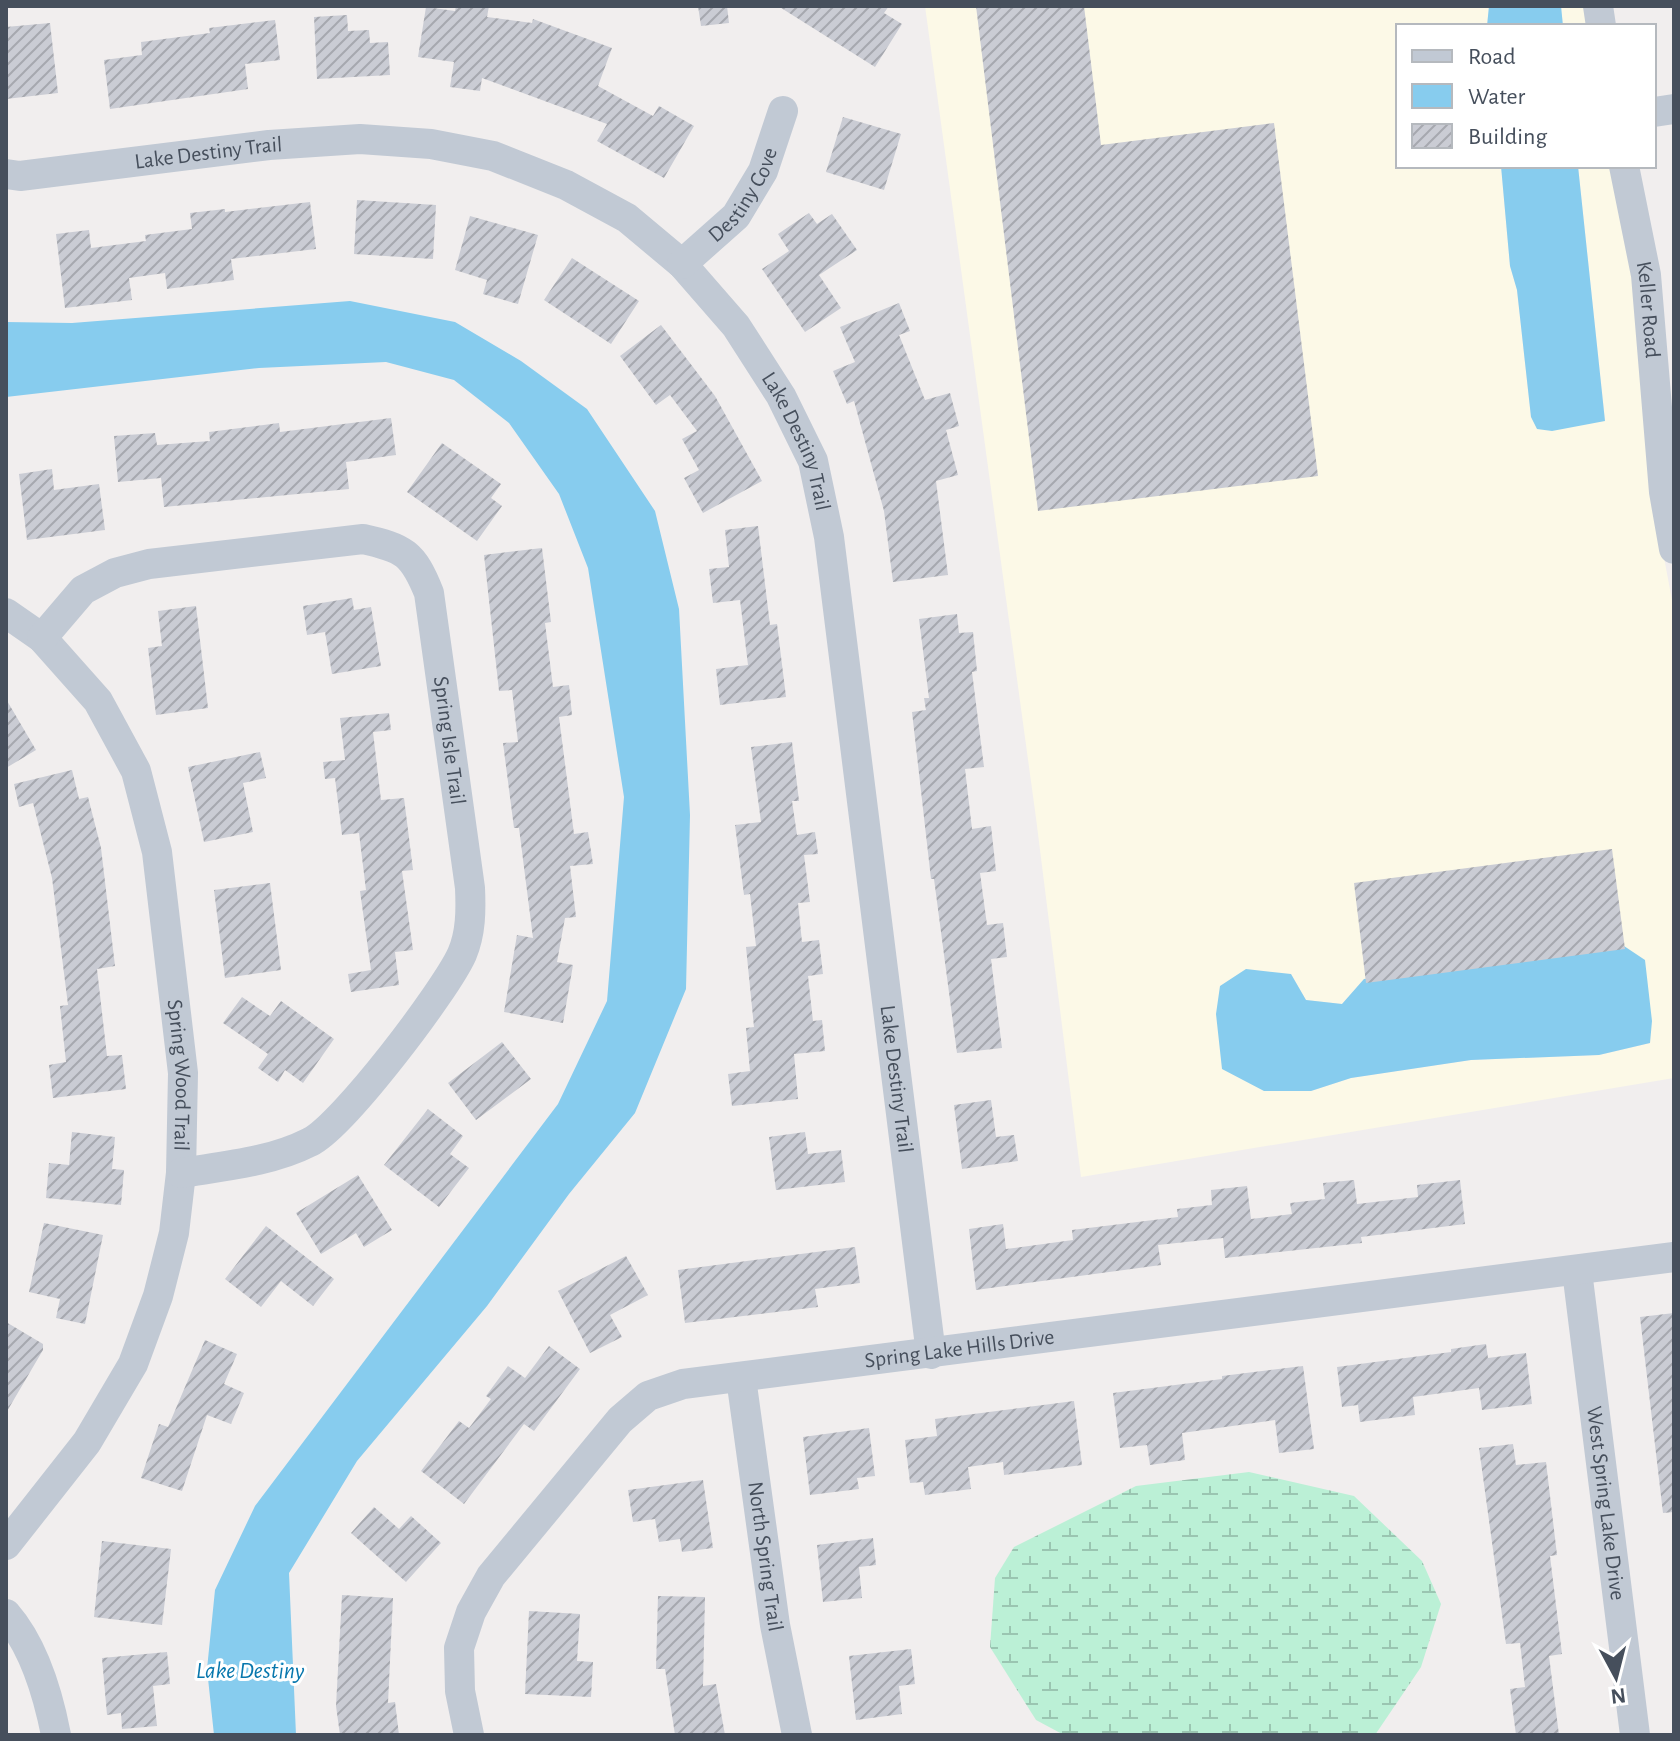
<svg xmlns="http://www.w3.org/2000/svg" width="1680" height="1741" font-family="'Alegreya Sans',sans-serif">
<style>
.commercial{fill:#fcf9e7;fill-rule:evenodd}
.wetland{fill:url(#wetland-marsh)}
.water{fill:#87ccee}
.building{fill:url(#building-hatch)}
.lines{fill:none;stroke-linecap:round;stroke-linejoin:round}
.minor{stroke:#c1c9d4;stroke-width:30}
.labels{text-anchor:middle;dominant-baseline:central;stroke-width:6;stroke-linejoin:round;paint-order:stroke}
.street-label{font-size:22px;fill:#464f5c;stroke:#fff}
.water-label{font-size:24px;font-style:italic;fill:#0877ad;stroke:#fff}
</style>
<defs>
<pattern id="wetland-marsh" width="20" height="14" patternUnits="userSpaceOnUse" patternTransform="scale(2)"><rect width="20" height="14" fill="#bbf0d6"/><path d="M1 5h8M5 5V1M11 12h8M15 12V8" fill="none" stroke="#9ac5b1"/></pattern>
<pattern id="building-hatch" width="6" height="6" patternUnits="userSpaceOnUse" patternTransform="scale(2)"><rect width="6" height="6" fill="#caccd4"/><path d="M-1 1l2-2M0 6l6-6M5 7l2-2" fill="none" stroke="#a6a8af"/></pattern>
</defs>
<rect width="100%" height="100%" fill="#f1eeee"/>
<path class="commercial" d="M925 6H1489L1487 26H1398V166H1501L1510 266 1517 290 1531 417 1605 420 1578 166H1612L1635 277 1652 493 1674 611V1078L1081 1177 1036 818ZM1621 944 1650 1043 1599 1055 1471 1060 1351 1078 1311 1091 1291 974 1306 1000 1342 1004 1364 979Z
M1561 6H1587L1590 26H1563Z"/>
<path class="wetland" d="M1249 1472 1354 1496 1422 1561 1441 1604 1421 1667 1375 1735H1064L1036 1720 990 1647 995 1578 1014 1547 1136 1486Z"/>
<path class="water" d="M1489 6H1561L1563 26H1487Z
M1501 166H1578L1605 421 1552 431 1537 429 1531 417 1517 290 1510 266Z
M350 301 455 322 521 361 587 409 655 511 679 609 690 815 686 989 635 1113 569 1194 487 1306 357 1461 289 1573 296 1735H214L207 1669 215 1590 255 1506 558 1104 607 1001 624 797 588 568 559 494 509 423 454 380 386 362 259 368 6 397V322L72 323Z
M1621 944 1645 960 1652 1021 1650 1043 1599 1055 1471 1060 1351 1078 1311 1091H1264L1222 1069 1216 1014 1220 986 1246 969 1291 974 1306 1000 1342 1004 1364 979Z"/>
<path class="building" d="M456 6H489L487 17 532 23 533 19 612 48 598 86 653 116 659 106 694 126 664 178 597 141 607 124 482 78 480 91 450 87 454 62 418 57 426 7 455 11Z
M698 6H727L729 23 701 26Z
M778 6H889L884 13 902 24 875 67Z
M976 6H1084L1101 145 1274 123 1318 476 1038 511Z
M347 15 348 31 369 30 370 43 388 42 390 75 317 79 314 17Z
M275 20 280 60 245 64 248 89 110 109 104 60 142 55 141 42 210 33 209 28Z
M50 23 58 93 6 99V27Z
M843 117 901 134 884 190 826 172Z
M357 200 436 205 433 259 354 254Z
M310 202 316 249 231 259 234 280 167 289 165 273 129 278 132 300 65 308 56 234 89 230 91 248 146 241 145 235 192 229 190 213 225 209V212Z
M809 213 817 224 832 214 857 250 819 275 841 308 805 332 762 269 789 251 778 234Z
M470 216 538 235 518 304 483 294 487 280 455 270Z
M572 258 639 301 611 344 544 300Z
M899 303 910 331 899 335 925 400 950 393 959 426 946 430 958 475 936 481 948 575 893 582 884 511 854 401 847 404 833 371 855 362 840 327Z
M661 325 715 396 762 481 703 513 684 478 699 470 682 439 697 431 670 395 656 405 620 356Z
M391 418 396 455 346 462 349 489 164 507 161 478 118 482 114 436 155 433 157 445 210 441 209 432 279 423 280 432Z
M442 443 501 484 491 498 502 506 477 541 407 492Z
M52 469 54 490 99 484 105 530 27 540 19 474Z
M758 526 770 625 777 624 786 697 720 705 716 669 748 665 740 600 713 603 709 569 729 567 725 530Z
M542 548 551 622 545 623 553 687 569 685 572 715 559 717 574 834 588 832 593 864 570 866 576 917 565 918 557 962 573 965 563 1023 504 1012 517 935 533 938 519 828H514L503 743 518 742 512 690 499 691 484 555Z
M352 598 354 610 371 607 381 666 332 674 325 632 307 635 303 606Z
M196 606 208 708 156 715 148 648 162 646 158 611Z
M957 614 959 633 973 632 977 671 972 672 984 767 965 769 972 829 991 826 996 871 980 873 987 925 1003 923 1007 957 991 959 1002 1048 957 1053 934 879H931L912 712 926 710 924 698H929L919 619Z
M6 699 36 750 6 768Z
M389 713 391 730 373 732 381 800 404 798 413 870 402 871 413 950 395 952 399 985 351 992 348 974 371 970 360 891 366 890 359 833 342 835 335 778 325 779 323 762 345 760 340 718Z
M792 742 799 801H792L797 835 815 832 818 854 804 855 810 902 798 903 802 942 819 940 823 974 808 976 813 1021 822 1020 825 1051 794 1054 798 1099 732 1106 728 1074 750 1071 746 1028 754 1027 746 947 756 946 750 894 744 895 735 825 761 822 751 747Z
M260 752 266 778 243 783 253 832 204 842 188 767Z
M72 770 79 799 88 797 101 848 115 966 97 969 107 1056 122 1055 126 1089 53 1098 49 1065 66 1062 60 1006 68 1005 52 878 33 803 19 807 14 784Z
M1612 849 1625 949 1366 983 1354 883Z
M270 883 281 970 225 978 214 890Z
M242 997 270 1016 281 1001 334 1039 303 1083 285 1070 278 1082 258 1068 268 1054 223 1023Z
M502 1042 531 1079 476 1120 448 1083Z
M991 1100 996 1137 1014 1135 1018 1161 962 1169 954 1105Z
M428 1109 463 1136 450 1154 469 1168 439 1207 384 1165Z
M72 1132 115 1137 112 1169 124 1170 121 1205 46 1198 49 1163 69 1165Z
M805 1132 808 1154 841 1150 845 1182 776 1190 769 1137Z
M358 1175 392 1230 364 1247 356 1233 321 1254 296 1213Z
M1354 1180 1357 1204 1418 1197 1417 1185 1460 1180 1465 1224 1361 1237 1362 1243 1225 1258 1223 1238 1158 1245 1161 1265 976 1290 969 1229 1003 1224 1006 1249 1073 1240 1072 1230 1178 1217 1177 1209 1212 1205 1211 1190 1247 1186 1251 1219 1292 1214 1290 1203 1325 1199 1323 1183Z
M44 1223 103 1235 85 1324 56 1318 60 1299 29 1292Z
M266 1226 334 1279 313 1306 281 1281 261 1307 225 1279Z
M855 1247 860 1283 815 1289 818 1307 685 1323 678 1270Z
M626 1256 648 1295 610 1315 622 1337 590 1353 558 1291Z
M1674 1313V1512L1663 1513 1640 1317Z
M6 1322 43 1344V1350L6 1413Z
M205 1340 237 1354 224 1384 244 1393 231 1424 207 1415 182 1491 141 1478 159 1424 168 1427Z
M1486 1344 1488 1358 1526 1353 1532 1404 1482 1410 1479 1388 1413 1397 1415 1415 1360 1422 1358 1405 1342 1407 1337 1367 1451 1352V1349Z
M549 1346 580 1369 534 1431 524 1424 464 1504 421 1471 459 1421 469 1428 491 1399 486 1396 508 1366 525 1378Z
M1303 1366 1314 1449 1279 1453 1275 1420 1182 1433 1185 1460 1150 1465 1147 1445 1120 1448 1113 1393 1222 1379V1376Z
M1074 1401 1082 1465 1004 1475 1003 1462 968 1467 971 1489 925 1495 923 1482 910 1483 905 1440 937 1436 935 1419Z
M869 1428 875 1476 857 1478 859 1489 810 1495 803 1437Z
M1513 1444 1516 1465 1546 1462 1557 1555 1550 1556 1562 1654 1549 1656 1559 1735H1516L1510 1689 1525 1687 1520 1643 1506 1644 1479 1448Z
M703 1480 713 1548 682 1552 680 1539 659 1542 655 1519 633 1522 628 1490Z
M374 1507 399 1529 411 1516 441 1543 406 1582 351 1533Z
M873 1538 876 1565 859 1567 862 1598 823 1602 817 1545Z
M102 1541 171 1549 162 1625 94 1617Z
M342 1595 393 1598 388 1703 395 1702 399 1735H340L336 1706Z
M658 1596 705 1597 703 1686 716 1684 725 1735H675L665 1669H656Z
M529 1611 580 1614 577 1661 593 1662 591 1697 525 1694Z
M911 1649 915 1684 899 1686 902 1714 856 1720 849 1656Z
M167 1652 170 1684 153 1686 157 1726 122 1729 121 1713 107 1715 102 1658Z"/>
<g class="lines">
<g class="minor">
<path d="M1598 6 1601 26"/>
<path d="M1654 112 1674 109"/>
<path id="s1" d="M1624 166 1646 275 1664 492 1674 549"/>
<path id="s2" d="M6 174 20 176 269 145 360 139 431 144 493 156 566 185 627 218 682 264 736 326 781 396 813 461 829 537 931 1354"/>
<path id="s3" d="M682 264 736 216 763 171 783 111"/>
<path id="s4" d="M6 613 42 638 98 701 136 771 157 852 183 1073 181 1173 174 1233 158 1296 133 1364 87 1442 6 1545"/>
<path id="s5" d="M42 638 83 590 115 573 149 564 363 539C404 548 413 553 429 593L470 888C471 910 471 933 462 954 446 990 343 1126 310 1142 271 1162 224 1166 181 1173"/>
<path id="s6" d="M1577 1271 1635 1735"/>
<path id="s7" d="M741 1378 775 1625 797 1735"/>
<path d="M6 1614C34 1646 48 1694 56 1735"/>
<path id="s8" d="M469 1735 460 1691 459 1648 471 1612 491 1576 620 1420 648 1396 683 1384 1674 1257"/>
</g>
</g>
<g class="labels">
<g class="street-label">
<text stroke="none"><textPath href="#s2" startOffset="204">Lake Destiny Trail</textPath></text>
<text stroke="none"><textPath href="#s3" startOffset="94">Destiny Cove</textPath></text>
<text stroke="none"><textPath href="#s1" startOffset="146">Keller Road</textPath></text>
<text stroke="none"><textPath href="#s2" startOffset="924">Lake Destiny Trail</textPath></text>
<text stroke="none"><textPath href="#s5" startOffset="590">Spring Isle Trail</textPath></text>
<text stroke="none"><textPath href="#s4" startOffset="516">Spring Wood Trail</textPath></text>
<text stroke="none"><textPath href="#s2" startOffset="1572">Lake Destiny Trail</textPath></text>
<text stroke="none"><textPath href="#s8" startOffset="722">Spring Lake Hills Drive</textPath></text>
<text stroke="none"><textPath href="#s6" startOffset="234">West Spring Lake Drive</textPath></text>
<text stroke="none"><textPath href="#s7" startOffset="180">North Spring Trail</textPath></text>
</g>
<g class="water-label">
<text x="250" y="1671">Lake Destiny</text>
</g>
</g>
<rect width="1680" height="1741" fill="none" stroke="#464f5c" stroke-width="16"/>
<rect x="1396" y="24" width="260" height="144" fill="#ffffff" stroke="#b5b9be" stroke-width="2"/>
<rect x="1412" y="50" width="40" height="12" fill="#c1c9d4" stroke="#b5b9be" stroke-width="2"/>
<text x="1468" y="64" font-size="24" fill="#464f5c">Road</text>
<rect x="1412" y="84" width="40" height="24" fill="#87ccee" stroke="#b5b9be" stroke-width="2"/>
<text x="1468" y="104" font-size="24" fill="#464f5c">Water</text>
<rect x="1412" y="124" width="40" height="24" fill="url(#building-hatch)" stroke="#b5b9be" stroke-width="2"/>
<text x="1468" y="144" font-size="24" fill="#464f5c">Building</text>
<g transform="translate(1616 1677) rotate(173)" stroke="#ffffff" stroke-width="6" paint-order="stroke">
<path d="M0-6L14 30L0 20L-14 30Z" fill="#464f5c"/>
<text y="-12" font-size="22" font-weight="bold" text-anchor="middle" fill="#464f5c">N</text>
</g>
</svg>
